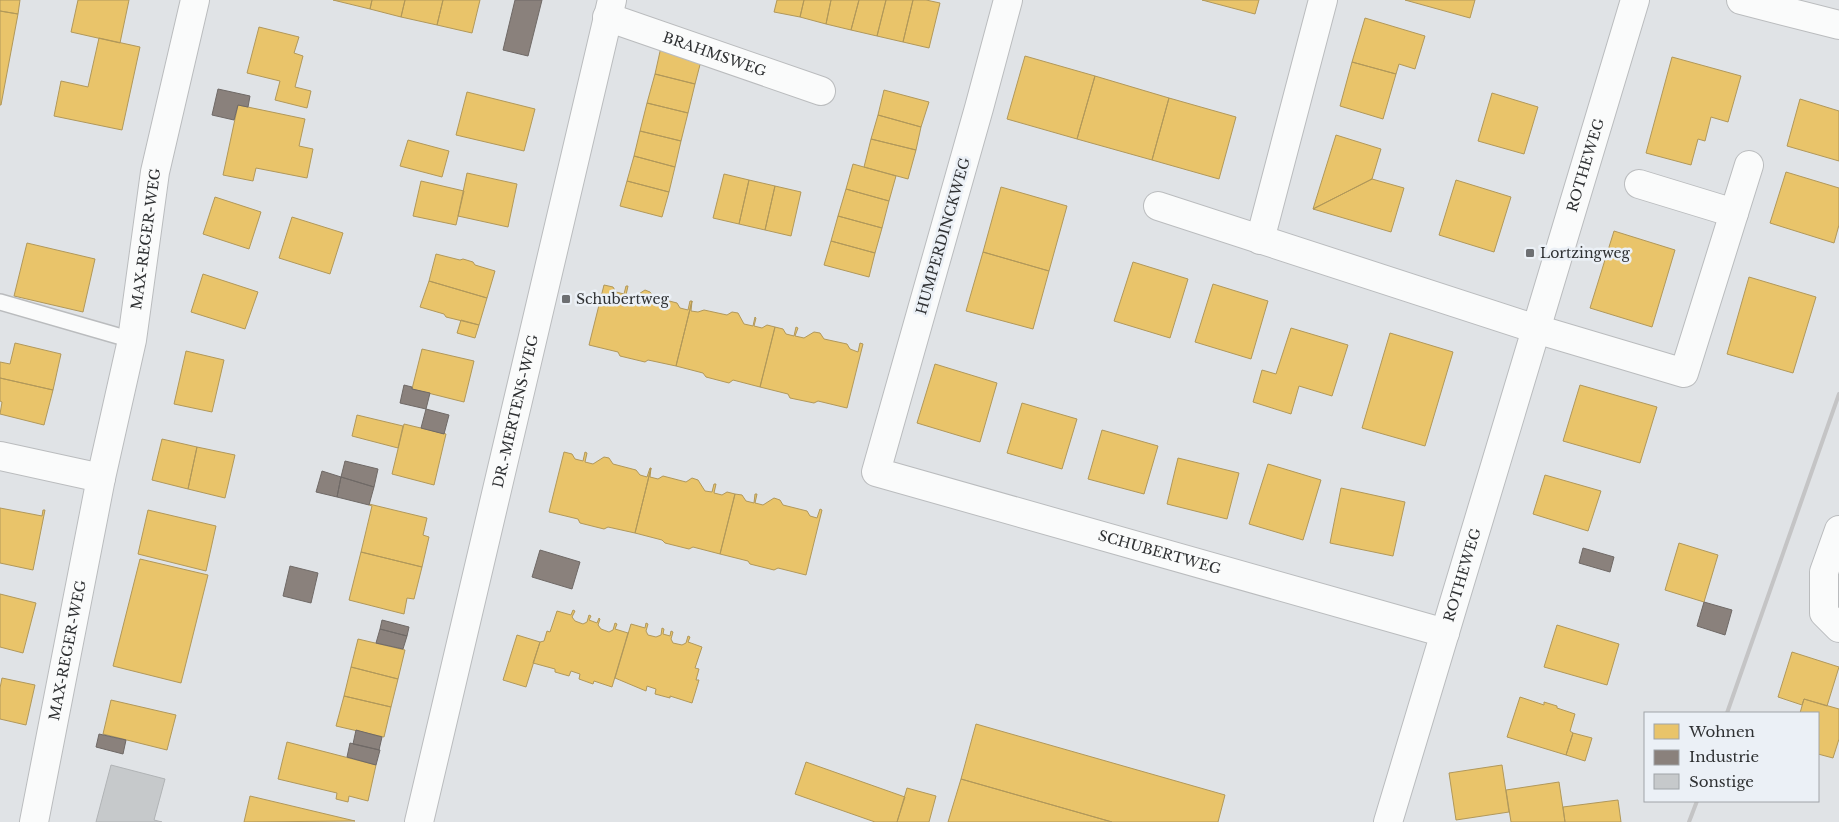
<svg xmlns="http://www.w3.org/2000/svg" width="1839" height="822" font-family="'Libre Baskerville',serif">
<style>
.homes{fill:#e9c46a;stroke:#b1985a}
.industry{fill:#8a817c;stroke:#6f6966}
.building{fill:#c6c9cb;stroke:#b0b3b5}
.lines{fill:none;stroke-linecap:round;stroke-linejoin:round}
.service-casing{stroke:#babcbe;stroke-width:18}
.minor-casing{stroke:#babcbe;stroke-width:30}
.tertiary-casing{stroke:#babcbe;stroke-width:30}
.service{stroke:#fafbfb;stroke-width:15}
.minor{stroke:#fafbfb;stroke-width:28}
.tertiary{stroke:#fafbfb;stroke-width:28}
.rail{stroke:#c4c4c5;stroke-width:4}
.poi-dot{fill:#6d6f72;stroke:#ebf0f6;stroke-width:2}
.labels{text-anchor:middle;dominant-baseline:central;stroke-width:5;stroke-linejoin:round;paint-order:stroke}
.street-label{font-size:14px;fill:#2f3133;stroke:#ebf0f6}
.poi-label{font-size:14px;fill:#2f3133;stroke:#ebf0f6;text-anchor:start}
</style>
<rect width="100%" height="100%" fill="#e0e3e6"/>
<path class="homes" d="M0 0H20L18 14 0 11Z
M78 0H129L120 43 71 32Z
M333 0H372L370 9Z
M372 0H405L401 17 370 9Z
M405 0H443L437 25 401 17Z
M443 0H480L472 33 437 25Z
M777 0H804L800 17 774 12Z
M804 0H831L826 24 800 17Z
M831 0H859L851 30 826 24Z
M859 0H886L877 36 851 30Z
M886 0H913L903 42 877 36Z
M913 0H926L940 3 929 48 903 42Z
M1202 0H1259L1255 14Z
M1405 0H1475L1470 18Z
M0 11 18 14 1 105H0Z
M1365 18 1425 36 1415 69 1399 64 1396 74 1352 62Z
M259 27 299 37 294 53 303 56 295 87 311 91 307 108 275 100 280 81 247 73Z
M99 38 140 47 122 130 54 116 61 81 88 87Z
M661 47 702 57 695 84 655 74Z
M1025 56 1095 76 1077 139 1007 119Z
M1672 57 1741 76 1728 122 1711 117 1705 141 1698 139 1691 165 1646 153Z
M1352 62 1396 74 1383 119 1340 106Z
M655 74 695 84 688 113 647 103Z
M1095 76 1169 98 1152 160 1077 139Z
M884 90 929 102 921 127 878 115Z
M467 92 535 109 524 151 456 135Z
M1492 93 1538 107 1524 154 1478 141Z
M1169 98 1236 117 1219 179 1152 160Z
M1800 99 1839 111V161L1787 146Z
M647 103 688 113 681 141 640 131Z
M238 105 305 119 299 146 313 149 307 178 256 168 253 181 223 175Z
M878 115 921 127 916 150 871 139Z
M640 131 681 141 675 167 634 156Z
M1336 135 1381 149 1372 179 1313 209Z
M871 139 916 150 908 179 864 167Z
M408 140 449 151 442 177 400 166Z
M634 156 675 167 669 192 627 181Z
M853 164 896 176 889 201 846 189Z
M1786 172 1839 188V225L1834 243 1770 223Z
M467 173 517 184 508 227 458 216Z
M724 174 749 180 739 224 713 218Z
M1372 179 1404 188 1391 232 1313 209Z
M749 180 775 186 765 230 739 224Z
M1456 180 1511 197 1494 252 1439 235Z
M421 181 464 191 456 225 413 216Z
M627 181 669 192 662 217 620 206Z
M775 186 801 192 791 236 765 230Z
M1001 187 1067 206 1049 271 983 252Z
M846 189 889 201 882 228 838 216Z
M215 197 261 212 249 249 203 234Z
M838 216 882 228 875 253 831 241Z
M292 217 343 233 330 274 279 258Z
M1614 231 1675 250 1652 327 1590 308Z
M831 241 875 253 869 277 824 265Z
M27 243 95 259 83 312 14 296Z
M983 252 1049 271 1033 329 966 311Z
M436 254 460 260 463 259 473 262 475 265 495 271 487 298 429 281Z
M1133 262 1188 279 1170 338 1114 321Z
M203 274 258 292 245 329 191 312Z
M1749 277 1816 297 1793 373 1727 354Z
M429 281 487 298 479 325 446 317 444 314 420 307Z
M1213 284 1268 301 1251 359 1195 342Z
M604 285 613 287 616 292 624 294 626 286H628L626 295 634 297 645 290 650 292 654 297 677 303 680 308 688 310 690 301H692L676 366 648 360 645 362 620 356 618 352 589 345Z
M692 301 691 311 698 312 704 310 727 315 732 312 738 313 744 324 753 326 755 317 756 318 754 326 762 328 767 325 775 327 760 387 733 380 729 383 706 377 703 373 676 366Z
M461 320 479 325 475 338 457 333Z
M775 327 783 329 786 334 794 336 796 327 798 328 795 336 804 338 814 332 820 333 824 339 847 344 850 349 858 352 860 343 863 344 847 408 818 401 814 403 790 398 788 394 760 387Z
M1291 328 1348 345 1332 396 1299 386 1291 414 1253 402 1262 370 1276 374Z
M1390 333 1453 352 1425 446 1362 428Z
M15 343 61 354 53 390 0 378V362L10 364Z
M422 349 474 361 464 402 412 389Z
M186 351 224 360 212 412 174 404Z
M935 364 997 383 980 442 917 423Z
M0 378 53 390 44 425 0 414 2 402 0 401Z
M1580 385 1657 407 1640 463 1563 441Z
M1022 403 1077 419 1062 469 1007 453Z
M357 415 403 426 398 448 352 436Z
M404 424 446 434 434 485 392 474Z
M1102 430 1158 446 1144 494 1088 479Z
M162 439 197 447 188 489 152 480Z
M197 447 235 455 225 498 188 489Z
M564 452 572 454 575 459 583 461 585 452 587 453 585 462 593 464 604 457 609 458 613 464 636 470 640 475 647 477 650 468H651L635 533 608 527 604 529 580 523 578 519 549 512Z
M1178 458 1239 473 1227 519 1167 504Z
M1268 464 1321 480 1303 540 1249 524Z
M651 468 650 477 658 479 663 476 686 482 692 478 698 480 705 491 712 492 714 484H716L714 493 722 495 727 492 735 494 720 554 693 547 689 549 665 543 662 540 635 533Z
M1545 475 1601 491 1588 531 1533 514Z
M1341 488 1405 502 1393 556 1330 543Z
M735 494 742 495 746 501 754 503 755 494H757L755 503 763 505 774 498 780 500 783 505 807 511 810 516 817 518 820 509 822 510 806 575 778 568 774 570 750 564 748 561 720 554Z
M369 504 427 518 423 535 429 537 422 567 361 552 372 506 369 505Z
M0 508 42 516 43 510H45L33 570 0 563Z
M148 510 216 526 206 571 138 554Z
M1679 543 1718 555 1704 602 1665 590Z
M361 552 422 567 414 599 407 598 404 614 349 600Z
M140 559 208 575 181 683 113 666Z
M0 594 36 603 23 653 0 647Z
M573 610 575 611 572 617 575 621 583 624 587 622 589 615 591 616 589 620 597 623 599 618 600 619 598 625 601 629 609 632 613 630 615 623 617 624 615 629 628 633 612 687 594 681 593 684 579 679 580 674 571 671 569 676 555 672V669L533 663 540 642 544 641 547 631 550 632 557 611 571 615Z
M646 623 648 624 646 631 648 635 656 637 661 635 662 628 664 629 663 634 670 636 671 631 673 632 671 639 673 643 682 645 686 643 688 636 690 637 688 642 702 647 695 668 699 669 696 680H699L692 703 670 696V698L655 694 656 689 647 686 646 691 615 678 631 624 645 628Z
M1557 625 1619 644 1607 685 1544 667Z
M517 635 540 642 526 687 503 680Z
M358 639 405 650 398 679 351 667Z
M1792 652 1839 667 1827 706 1804 699 1802 705 1778 697Z
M351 667 398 679 391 707 344 696Z
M2 678 35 685 26 725 0 719V688Z
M344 696 391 707 384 737 336 726Z
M1520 697 1544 705V702L1557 706V708L1575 714 1570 731 1573 733 1566 755 1507 737Z
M1804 699 1839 709V739L1833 758 1818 754V713H1800Z
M111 700 176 715 167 750 103 734Z
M976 724 1225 795 1218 822H1112L961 779Z
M1573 733 1592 738 1585 761 1566 755Z
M287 742 376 765 368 801 349 796 348 802 336 799 337 793 278 779Z
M806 762 905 797 897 822H875L795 794Z
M1502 765 1509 812 1456 820 1449 773Z
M961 779 1112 822H948Z
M1559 782 1565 822H1511L1506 790Z
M907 788 936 796 929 822H897Z
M250 796 355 821 244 822Z
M1618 800 1621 822H1565L1563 807Z"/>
<path class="industry" d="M515 0H542L528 56 503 50Z
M218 89 250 96 248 107 238 105 234 120 212 115Z
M404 385 412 387V389L430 393 426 409 400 403Z
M426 409 449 415 444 434 421 428Z
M345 461 378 469 374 487 341 477Z
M322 471 341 477 337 497 316 492Z
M341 477 374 487 369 505 337 497Z
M1583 548 1614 557 1610 572 1579 563Z
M540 550 580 562 572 589 532 577Z
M290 566 318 573 311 603 283 596Z
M1704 602 1732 610 1725 635 1697 626Z
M382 620 409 627 407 636 380 629Z
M380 629 407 636 403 649 376 643Z
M356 730 382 737 379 750 353 744Z
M99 734 126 740 123 754 96 747Z
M350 743 380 750 376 765 347 757Z"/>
<path class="building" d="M111 765 165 779 154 820 162 822H96Z"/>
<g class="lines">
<defs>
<path id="service" d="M0 302 132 340"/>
<g id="minor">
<path id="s1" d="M1008 0 979 108 876 472 1445 633"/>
<path id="s2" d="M607 17 821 91"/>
<path d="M1639 184 1734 213"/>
<path d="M1158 206 1536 329 1684 373 1749 165"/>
<path d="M1260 240 1323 0"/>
<path d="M0 456 101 478"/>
<path d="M1839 530 1824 572V613L1839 628"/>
<path id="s3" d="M34 822 101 478 132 340 155 172 195 0"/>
<path id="s4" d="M419 822 612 0"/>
<path id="s5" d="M1388 822 1635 0"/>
</g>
<path id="tertiary" d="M1741 0 1839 25"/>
</defs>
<use href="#service" class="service-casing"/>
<use href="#minor" class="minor-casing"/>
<use href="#tertiary" class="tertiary-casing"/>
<use href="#service" class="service"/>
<use href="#minor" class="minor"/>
<use href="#tertiary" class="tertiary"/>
<path class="rail" d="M1727 713 1839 394
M1689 822 1697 801"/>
</g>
<g class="poi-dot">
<rect x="1525" y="248" width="10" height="10" rx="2.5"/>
<rect x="561" y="294" width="10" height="10" rx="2.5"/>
</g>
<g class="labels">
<g class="street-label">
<text stroke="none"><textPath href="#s2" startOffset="114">BRAHMSWEG</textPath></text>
<text stroke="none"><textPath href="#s5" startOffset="686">ROTHEWEG</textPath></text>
<text transform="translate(943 236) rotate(-74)">HUMPERDINCKWEG</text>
<text stroke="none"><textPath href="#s3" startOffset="594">MAX-REGER-WEG</textPath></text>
<text stroke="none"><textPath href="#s4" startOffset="422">DR.-MERTENS-WEG</textPath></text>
<text stroke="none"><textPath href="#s1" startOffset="785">SCHUBERTWEG</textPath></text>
<text stroke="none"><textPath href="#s5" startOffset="258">ROTHEWEG</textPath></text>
<text stroke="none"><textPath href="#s3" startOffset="175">MAX-REGER-WEG</textPath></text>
</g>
<g class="poi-label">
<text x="1540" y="253">Lortzingweg</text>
<text x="576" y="299">Schubertweg</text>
</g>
</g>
<rect x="1644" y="712" width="175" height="90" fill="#ebf0f6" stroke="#a0a4a8"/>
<rect x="1654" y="724" width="25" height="15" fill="#e9c46a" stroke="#a0a4a8"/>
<text x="1689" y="737" font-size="15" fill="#2f3133">Wohnen</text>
<rect x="1654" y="750" width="25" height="15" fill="#8a817c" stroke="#a0a4a8"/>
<text x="1689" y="762" font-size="15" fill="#2f3133">Industrie</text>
<rect x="1654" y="774" width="25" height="15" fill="#c6c9cb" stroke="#a0a4a8"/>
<text x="1689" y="787" font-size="15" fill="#2f3133">Sonstige</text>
</svg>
